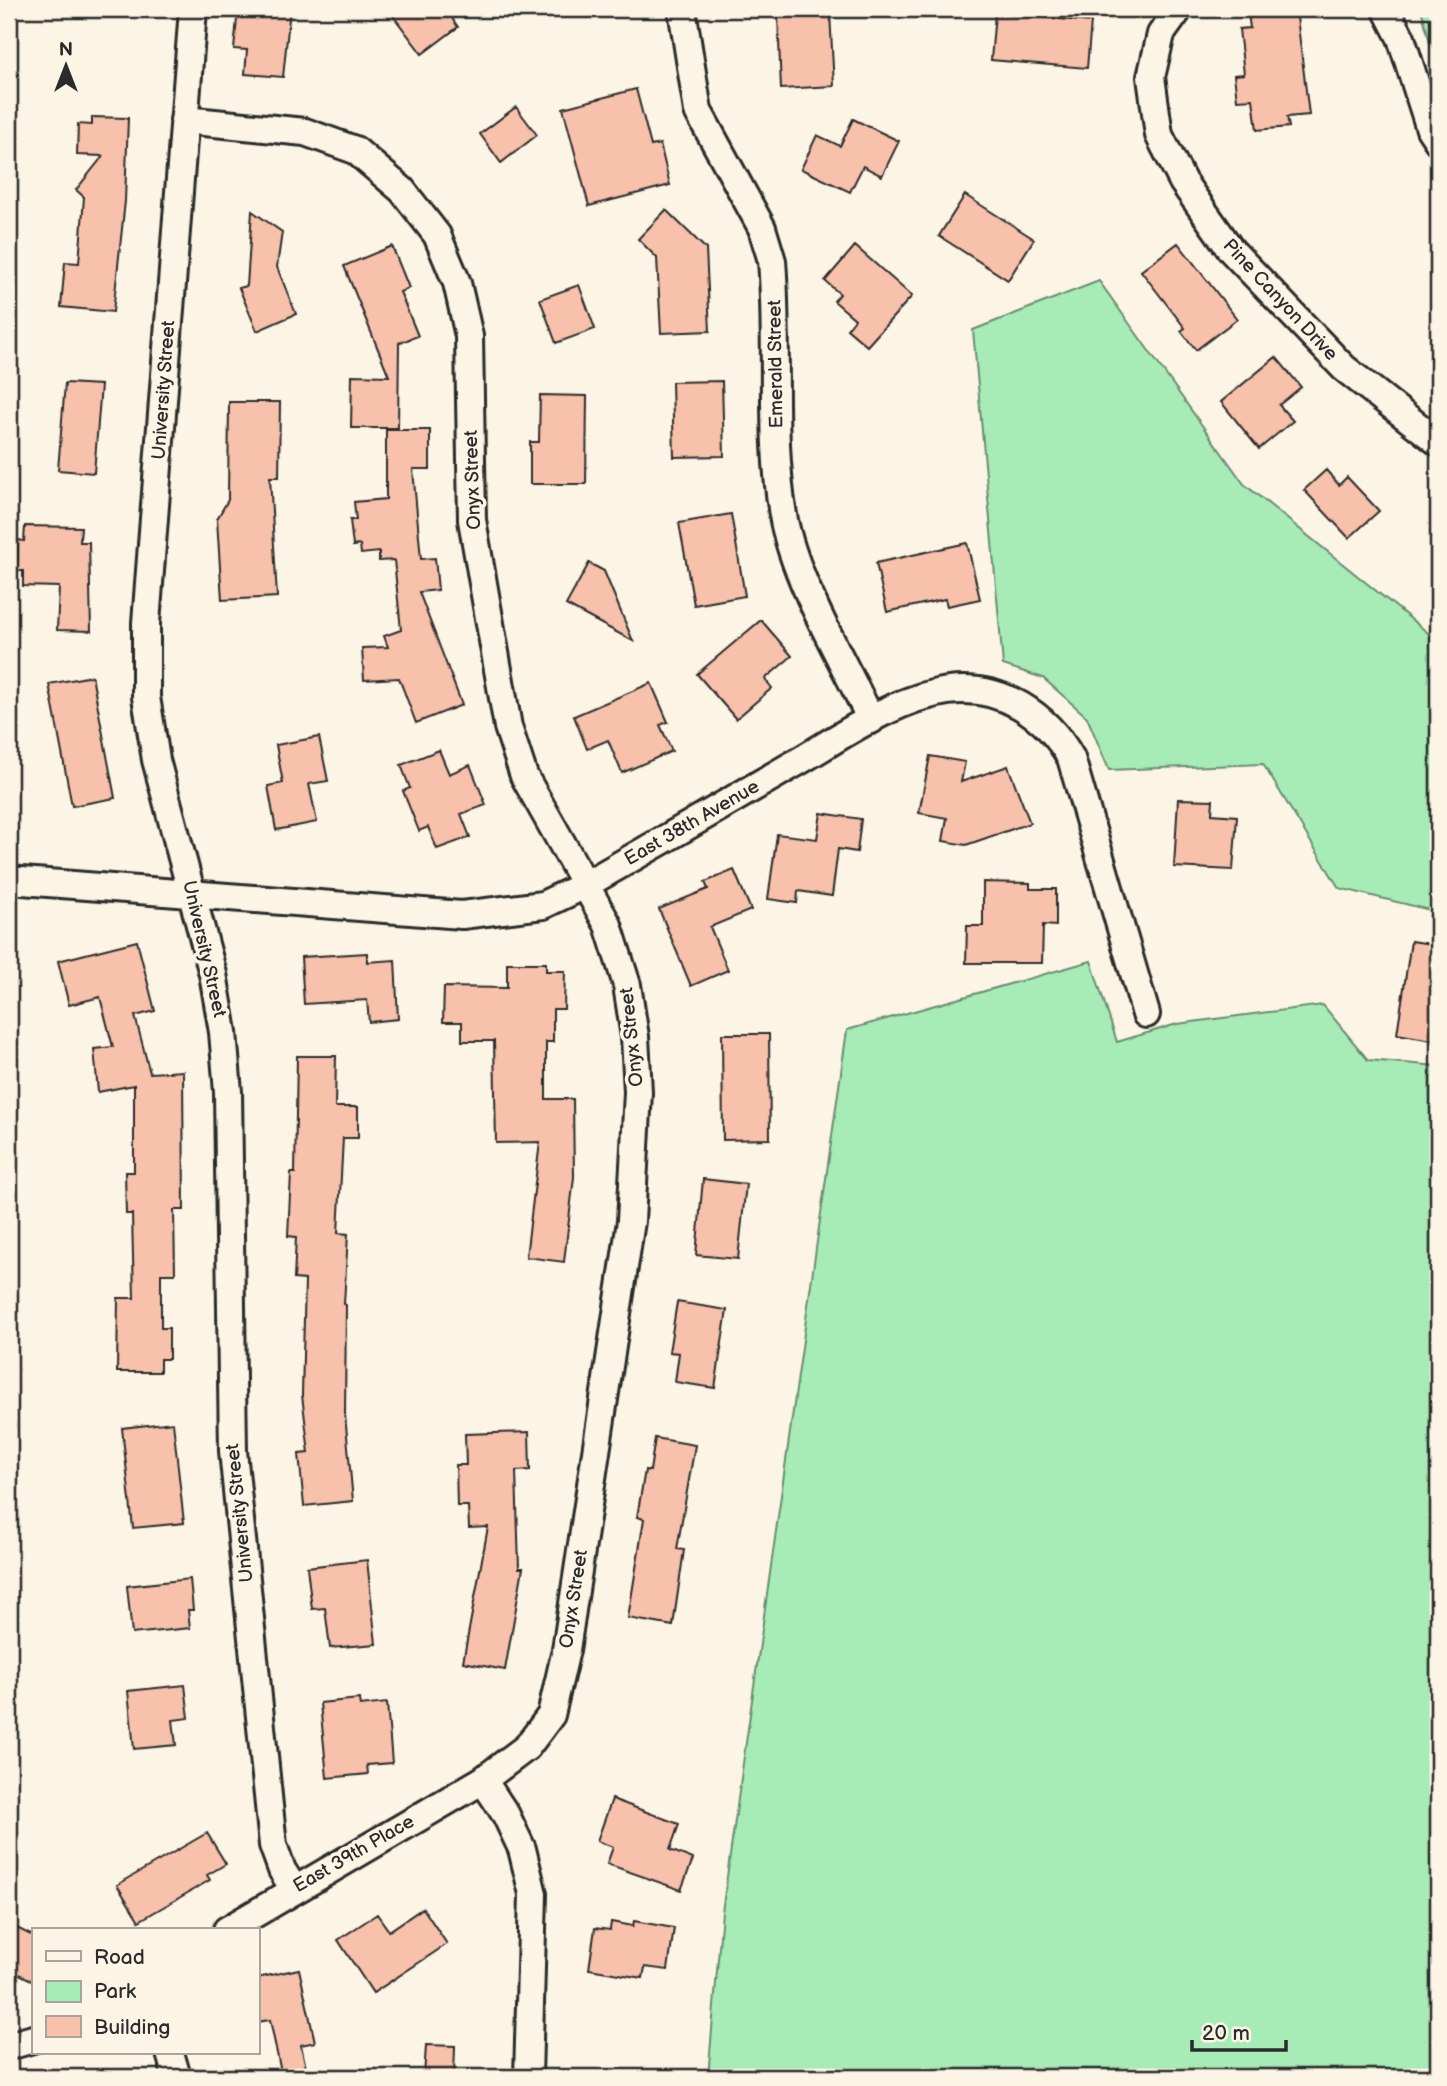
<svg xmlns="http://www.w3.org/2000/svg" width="1447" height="2086" font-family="'Balsamiq Sans',sans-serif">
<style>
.green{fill:#a7ecb7;stroke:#698c71;stroke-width:2}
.building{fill:#f8c1ab;stroke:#2b2b2b;stroke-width:2}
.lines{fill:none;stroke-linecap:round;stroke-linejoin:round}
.street-casing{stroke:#2b2b2b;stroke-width:32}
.street{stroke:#fcf5e5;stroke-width:26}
.labels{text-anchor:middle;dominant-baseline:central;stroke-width:7;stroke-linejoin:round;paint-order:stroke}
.street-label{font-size:19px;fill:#2b2b2b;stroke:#fcf5e5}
</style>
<rect width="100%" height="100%" fill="#fcf5e5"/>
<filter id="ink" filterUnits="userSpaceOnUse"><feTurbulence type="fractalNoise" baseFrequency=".0143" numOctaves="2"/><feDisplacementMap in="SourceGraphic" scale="14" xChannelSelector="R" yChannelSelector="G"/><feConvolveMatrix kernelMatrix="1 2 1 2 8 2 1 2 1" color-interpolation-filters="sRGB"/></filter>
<g filter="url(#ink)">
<path class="green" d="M1421 9H1438V72Z
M1099 281 1244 484 1438 641V912L1339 888 1263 764 1109 770 1087 717 1043 678 1003 665 973 330Z
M1091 961 1117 1042 1177 1024 1323 1005 1368 1060 1438 1066V2073L1430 2077H708L722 1912 847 1030Z"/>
<path class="building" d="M238 9H290L283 77 245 74 247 50 234 49Z
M388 9H456L453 20 458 27 422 54Z
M1296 9 1309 115 1287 117 1289 127 1257 130 1253 99 1237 100 1234 75 1244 74 1239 29 1250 28 1248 13Z
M830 13 834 86 781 89 778 16Z
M995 13 1091 22 1087 68 991 60Z
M636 89 651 146 660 144 670 185 589 206 563 108Z
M516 107 537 135 501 163 480 134Z
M92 117 128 118 125 201 113 312 61 307 65 262 79 263 84 197 76 190 103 156 77 155 78 124 92 125Z
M853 119 899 141 882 176 863 166 850 192 801 169 817 135 840 146Z
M965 195 1034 239 1008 280 939 236Z
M666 210 706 249 710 331 661 333 657 258 638 239Z
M252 211 282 232 277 267 296 314 257 331 239 288 247 286Z
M1178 243 1237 319 1196 350 1181 331 1185 328 1141 271Z
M392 246 409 288 400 292 418 336 399 343 398 428H351L352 375 389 376 344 266Z
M855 246 912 296 867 346 847 329 855 319 834 301 840 294 825 281Z
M579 285 595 329 556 343 540 299Z
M1276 357 1301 387 1279 405 1293 421 1259 449 1221 402Z
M722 381 724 456 674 457 672 382Z
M65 383 101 385 94 473 58 470Z
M540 395 587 396 586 484H530V442H539Z
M229 402H280L279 477H270L277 597 222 600 217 519 228 500Z
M386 430H430V469H413L421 559 435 558 438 590 419 592 462 705 416 723 399 678 364 680 362 648 388 647 384 636 401 630 394 560 379 561V552L361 554 360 545 353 546 350 520H356L354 502 386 499Z
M1326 470 1339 485 1347 477 1379 511 1349 538 1304 490Z
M731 514 745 596 694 605 679 523Z
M25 526 81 527 80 542H89L91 631 57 630 59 587 23 586V571H17L18 540 24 541Z
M967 543 980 599 947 606 945 599 887 612 876 563Z
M589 563 604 571 633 641 566 605Z
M761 620 792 656 765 679 772 688 736 719 697 674Z
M92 676 115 798 72 806 49 684Z
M651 683 668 722 660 725 672 751 622 773 608 740 587 749 574 716Z
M319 737 328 781 309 784 317 822 276 830 268 786 283 783 276 745Z
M439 750 449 774 470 765 486 805 461 814 470 837 437 849 428 827 419 831 403 791 410 788 401 765Z
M930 756 965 762 961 782 1008 766 1030 823 966 845 943 841 947 818 919 813Z
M1178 799 1213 800 1212 814 1237 816 1233 870 1174 867Z
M821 813 861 819 857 852 838 849 832 896 798 891 797 903 768 899 777 834 817 839Z
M734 870 751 910 710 927 728 970 691 986 659 909 708 889 705 882Z
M983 882 1030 883V889H1056V926L1043 925 1042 963H966L967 926H983Z
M137 941 155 1011 135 1016 150 1073 183 1071 184 1210H174L175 1274H161V1328H169V1359H160V1372H117L118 1298H134L132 1214H126L125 1172H134V1085L98 1092 94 1049 113 1047 100 997 69 1005 58 961Z
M1411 941 1438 945V1041L1397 1034Z
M367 953V962L395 960 398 1019 369 1022 367 1000 304 1004 301 957Z
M507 963H546V971H565L564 1009H553V1042H546V1099H573L574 1177 564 1262 526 1257 540 1142 496 1143 494 1041H462V1022H443L444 987 507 988Z
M722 1034H769L770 1139 723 1140Z
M297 1056H336L335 1107H358V1138H343L338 1233 348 1234 344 1304 346 1305 345 1414 353 1501 304 1506 299 1454 309 1453 302 1395 305 1280 294 1279 296 1237 288 1236 291 1173H295Z
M703 1179 746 1184 738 1259 696 1255Z
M677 1302 727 1310 715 1388 675 1382 679 1353 669 1352Z
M173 1422 184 1523 133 1528 122 1428Z
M529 1432 530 1470 516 1471 519 1568H523L505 1670 463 1662 488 1527 469 1528 468 1506H457L456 1465H466L465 1434Z
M655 1438 695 1445 677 1549 684 1550 673 1626 628 1618 644 1519 637 1517 645 1470 650 1471Z
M367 1560 376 1644 330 1648 325 1608 312 1609 307 1567Z
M190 1579 193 1610H188L190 1628 132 1634 127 1586Z
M185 1685 189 1718 173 1720 176 1745 134 1749 128 1691Z
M359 1699 360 1706 387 1703 392 1763 367 1765 368 1774 327 1778 320 1703Z
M612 1799 679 1824 670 1850 693 1859 681 1890 607 1864 613 1847 597 1841Z
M207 1833 226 1864 207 1875 210 1880 139 1921 117 1885Z
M423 1908 447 1944 373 1993 338 1940 377 1914 389 1931Z
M634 1921 674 1928 668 1970 645 1967 643 1978 589 1969 595 1928 610 1930 611 1922 633 1926Z
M9 1924 33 1936V1981L9 1969Z
M299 1969 315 2042 301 2045 308 2077H282L270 2020 257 2022V1978Z
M426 2045 455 2046 454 2077H424Z"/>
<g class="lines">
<defs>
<path id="street" d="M193 9 146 623V697L156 760 213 974 223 1032 228 1092 233 1451 273 1845 282 1870 294 1889
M682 9 698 111 762 228 772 261C779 345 769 432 783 515 794 580 843 660 871 720
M1179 9 1161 34 1151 77 1159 135 1183 182 1231 250 1344 368 1438 442
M1386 9 1401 38 1430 129 1438 141
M184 120 305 132 355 150 402 190 437 235 457 283 469 336 472 520 508 727 524 776 608 925 627 985 635 1037 638 1092 631 1221 566 1650 551 1715 527 1747 483 1780 227 1930
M9 880 462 915 543 905 585 885C655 845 724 805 794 764 841 737 892 699 948 691 1001 684 1046 714 1071 758L1146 1014
M483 1780 506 1815 522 1849 533 1894 528 2077
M9 2046 33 2039
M170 2053 177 2077"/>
</defs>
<use href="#street" class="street-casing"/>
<use href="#street" class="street"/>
</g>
</g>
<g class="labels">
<g class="street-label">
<text transform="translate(1280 300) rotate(47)">Pine Canyon Drive</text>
<text transform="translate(776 364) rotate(-91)">Emerald Street</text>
<text transform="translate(164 390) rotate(-86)">University Street</text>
<text transform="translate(473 480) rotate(-92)">Onyx Street</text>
<text transform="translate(692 823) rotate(-30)">East 38th Avenue</text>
<text transform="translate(204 949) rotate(77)">University Street</text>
<text transform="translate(632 1037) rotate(-96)">Onyx Street</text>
<text transform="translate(240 1513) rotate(-96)">University Street</text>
<text transform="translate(574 1599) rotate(-81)">Onyx Street</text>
<text transform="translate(354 1854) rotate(-30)">East 39th Place</text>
</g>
</g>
<rect width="1447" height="2086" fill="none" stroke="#fcf5e5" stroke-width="35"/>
<rect x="18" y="18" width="1412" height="2051" fill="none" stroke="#2b2b2b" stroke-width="2.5" filter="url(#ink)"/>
<rect x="32" y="1928" width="228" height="126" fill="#fcf5e5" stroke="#a8a49b" stroke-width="2"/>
<rect x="46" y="1951" width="35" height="10" fill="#fcf5e5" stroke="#a8a49b" stroke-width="2"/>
<text x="94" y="1964" font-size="21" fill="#2b2b2b">Road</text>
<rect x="46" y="1981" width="35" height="21" fill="#a7ecb7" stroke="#a8a49b" stroke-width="2"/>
<text x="94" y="1998" font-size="21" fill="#2b2b2b">Park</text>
<rect x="46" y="2016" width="35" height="21" fill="#f8c1ab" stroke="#a8a49b" stroke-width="2"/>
<text x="94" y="2034" font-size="21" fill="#2b2b2b">Building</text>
<g transform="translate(66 66)" stroke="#fcf5e5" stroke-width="5" paint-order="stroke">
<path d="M0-5L12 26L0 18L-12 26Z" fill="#2b2b2b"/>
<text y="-10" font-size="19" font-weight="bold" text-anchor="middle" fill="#2b2b2b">N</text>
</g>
<path d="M1192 2040v10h94v-10" fill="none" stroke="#2b2b2b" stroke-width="3.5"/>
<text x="1202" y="2040" font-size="21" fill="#2b2b2b" stroke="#fcf5e5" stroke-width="5" paint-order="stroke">20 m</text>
</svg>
